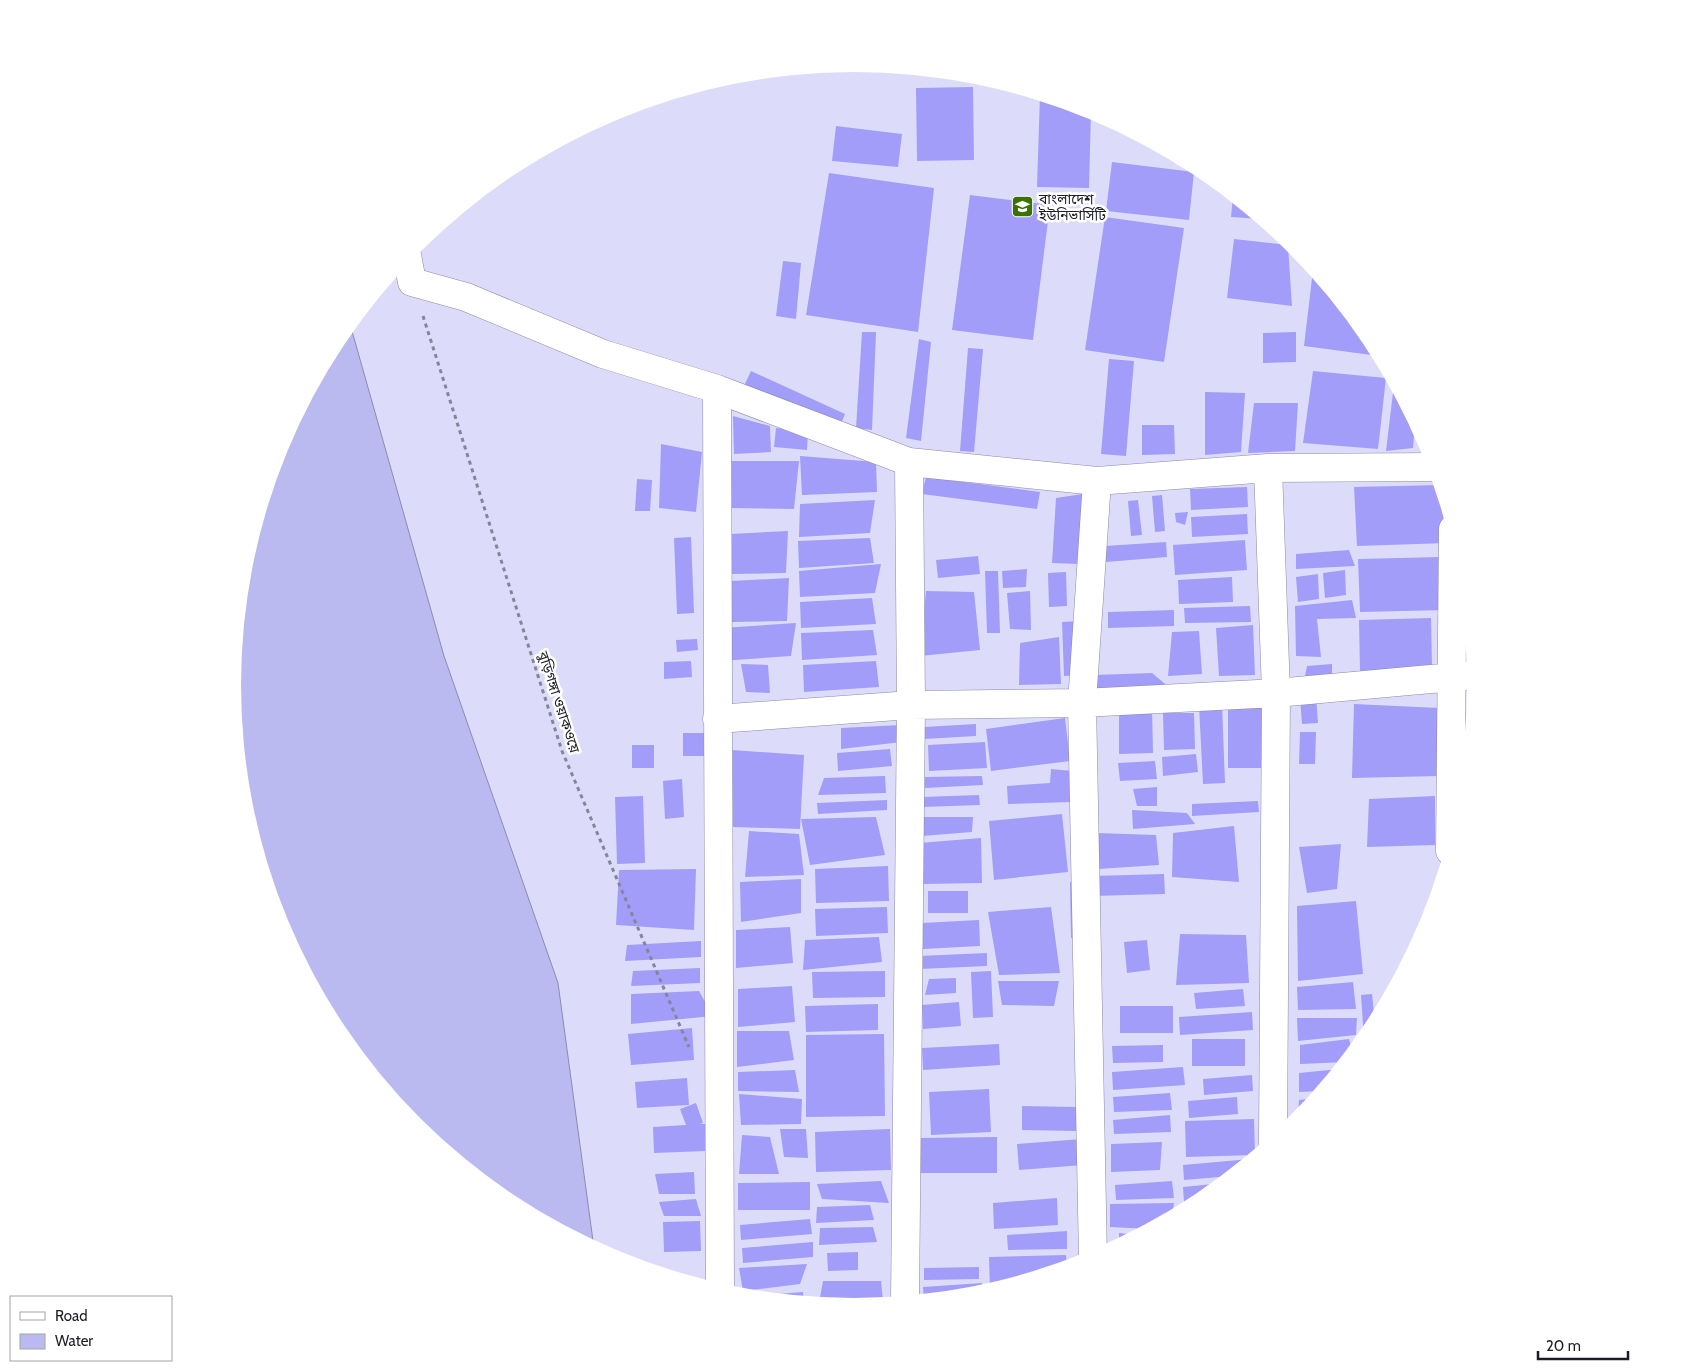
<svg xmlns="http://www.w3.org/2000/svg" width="1708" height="1371" font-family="Cabin,'Noto Sans Bengali',sans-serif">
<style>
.water{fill:#bab9f0;stroke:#8b8ab3}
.building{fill:#a19df8}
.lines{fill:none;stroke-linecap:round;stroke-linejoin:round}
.street-casing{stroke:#8a8aa5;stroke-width:29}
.path{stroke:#85859a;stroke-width:3;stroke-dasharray:4 4;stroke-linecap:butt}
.street{stroke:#fff;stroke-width:28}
.labels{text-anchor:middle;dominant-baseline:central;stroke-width:5;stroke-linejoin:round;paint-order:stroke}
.poi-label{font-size:14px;fill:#1c1c26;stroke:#fff;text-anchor:start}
.street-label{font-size:14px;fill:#1c1c26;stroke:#fff}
</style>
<rect width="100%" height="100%" fill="#dcdcfa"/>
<path class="water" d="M350 324 444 656 558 983 594 1248 508 1202 414 1125 337 1031 279 923 244 807 232 685 244 564 280 447 337 340Z"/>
<path class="building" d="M973 87 974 160 917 161 916 88Z
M1040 95 1091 111 1089 188 1037 187Z
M836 126 902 134 898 167 832 161Z
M1112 162 1194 172 1189 220 1106 211Z
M829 173 934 188 918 332 806 315Z
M970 195 1050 205 1033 340 952 330Z
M1233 196 1261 219 1231 217Z
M1105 217 1184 228 1164 362 1085 350Z
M1234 239 1288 245 1292 306 1227 298Z
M783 261 801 263 796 319 776 316Z
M1313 270 1371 340 1379 356 1304 346Z
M862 332H876L872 430 856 428Z
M1296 332V362L1263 363V333Z
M919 339 931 342 921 441 906 438Z
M968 348 983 349 974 452 960 451Z
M1109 359 1134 361 1126 456 1101 454Z
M751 371 845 414 833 443 808 431 807 450 774 447 776 428 807 431 738 399Z
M1313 371 1386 378 1378 449 1303 443Z
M1394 384 1415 422 1413 448 1386 451Z
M1205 392 1245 393 1241 452 1205 455Z
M1254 403H1298L1295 451 1248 453Z
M733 416 770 426 771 452 734 454Z
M1142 425H1174L1175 454 1142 455Z
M1422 435 1429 448 1430 451 1420 450Z
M661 444 702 452 696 512 659 508Z
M800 456 876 462 877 492 802 495Z
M727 461H799L794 509 728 508Z
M926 477 1040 492 1037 509 922 494Z
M637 479 652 480 650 511H635Z
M1440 485 1448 512 1447 543 1357 546 1354 487Z
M1247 487 1248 507 1191 510 1190 489Z
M1083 494 1079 564 1052 563 1056 498Z
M1162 495 1165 531 1155 532 1152 496Z
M875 500 870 533 799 537 800 504Z
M1138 500 1142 535 1131 536 1128 501Z
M1188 512 1185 525 1176 522 1175 513Z
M1247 514 1248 534 1192 537 1191 517Z
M788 531 786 573 731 574V534Z
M691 537 694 613 677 614 674 538Z
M870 538 874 563 799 568 798 541Z
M1245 540 1247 570 1175 575 1173 545Z
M1166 542 1167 557 1106 562 1105 546Z
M1349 550 1355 566 1296 569V554Z
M978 556 980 574 938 578 936 560Z
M1440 557 1447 610 1360 612 1358 559Z
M881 564 875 593 800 597 799 571Z
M1027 569 1026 587 1003 588 1002 571Z
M1345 570 1346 595 1325 598 1323 573Z
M985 571H998L1000 633H987Z
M1066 572 1067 606 1049 607 1048 573Z
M1318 574 1319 599 1298 602 1296 577Z
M1232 577 1233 602 1179 604 1178 580Z
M789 578 787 621 732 622 731 581Z
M926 591 974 592 980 650 920 656Z
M1030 591 1031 630 1010 629 1007 593Z
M872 598 876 624 801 628 800 602Z
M1352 600 1356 618 1317 619 1321 657 1296 656 1295 606Z
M1250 606 1251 622 1185 623 1184 608Z
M1174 610V626L1108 628V612Z
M1431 618 1432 667 1360 671 1359 620Z
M1080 621 1082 675 1064 676 1062 622Z
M796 623 791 656 720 661 721 628Z
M1253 625 1255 675 1219 676 1216 628Z
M873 630 877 655 802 660 801 633Z
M1199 631 1202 674 1168 676 1172 632Z
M1059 637 1061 684 1019 685 1020 643Z
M697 639 698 650 677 652 676 640Z
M691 661 692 677 664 679V662Z
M876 661 879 687 804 692 803 665Z
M741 664 768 665 770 693 746 692Z
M1332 664V674L1305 676 1307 666Z
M1152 673 1170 688 1095 692 1094 675Z
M1316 696 1318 723 1302 724 1300 697Z
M1474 701 1473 714H1471V702Z
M1222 704 1225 783 1203 784 1199 705Z
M1354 704 1439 708V776L1352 778Z
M1152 707 1153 753 1119 754V708Z
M1228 707H1263V768H1228Z
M1163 713H1194L1195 749 1164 750Z
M1065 718 1070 761 991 771 986 729Z
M976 724V736L924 739V727Z
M901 725 902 742 841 749V728Z
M1300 732H1316L1315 764H1299Z
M683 733H705V756H683Z
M985 742 987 768 929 771 928 745Z
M632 745H654V768H632Z
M890 749 892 766 838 771 837 753Z
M731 750 804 755 800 829 733 827Z
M1196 754 1198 772 1163 776 1162 757Z
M1469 757 1467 772 1459 773 1458 758Z
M1155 761 1157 779 1120 781 1118 763Z
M1051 769 1073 771 1071 802 1008 804 1007 786 1050 783Z
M885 776 886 793 818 795 824 778Z
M982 776 983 785 925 788V777Z
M682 779 684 817 665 819 663 781Z
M1157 787V806H1137L1133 789Z
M979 795 980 805 922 807V797Z
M643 796 645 863 617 864 615 797Z
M1435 796V845L1367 847 1369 799Z
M887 800V810L818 814 817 803Z
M1258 801 1259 812 1192 816V804Z
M1132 810 1187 813 1195 824 1133 829Z
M1062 814 1068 872 994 880 989 821Z
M876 817 885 855 810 865 801 819Z
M924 817H973L972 832 922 836Z
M1234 826 1239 882 1172 877 1173 833Z
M749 831 799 834 804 875 745 877Z
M1097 833 1156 835 1159 865 1098 869Z
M981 838 982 883 922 884 919 843Z
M1341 844 1337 889 1307 893 1299 847Z
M888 866 889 901 816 903 815 869Z
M696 869 694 930 616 925 619 870Z
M1164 874 1165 894 1093 896V876Z
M801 879V913L741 922 740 882Z
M1081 881 1082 938H1071L1070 882Z
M928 891H968V913H928Z
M1356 901 1363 974 1298 981 1297 906Z
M887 907 888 933 816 936 815 909Z
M1051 907 1060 973 999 975 988 912Z
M979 920 980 946 923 949 922 923Z
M790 927 793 963 736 968V930Z
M1180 934 1246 935 1249 983 1176 985Z
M879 937 882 962 803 970 805 940Z
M1147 940 1150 970 1127 973 1124 942Z
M701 941V957L625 961 627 945Z
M987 953V966L919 969V956Z
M700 968V983L631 986 633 971Z
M885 971V997L813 998 812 972Z
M991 971 993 1017 973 1018 971 972Z
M956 978V993L925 995 929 979Z
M998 981H1059L1054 1006 1002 1005Z
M1353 982 1356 1009 1298 1010 1297 987Z
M792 986 795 1022 738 1027V989Z
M1243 989 1245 1006 1196 1009 1194 993Z
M699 991 713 1016 631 1024V994Z
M1372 994 1375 1024 1364 1039 1361 995Z
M959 1002 961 1026 923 1029 922 1005Z
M878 1004V1030L806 1032 805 1006Z
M1120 1006H1173V1033H1120Z
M1252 1012 1253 1030 1180 1035 1179 1017Z
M1297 1018H1357L1356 1035 1298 1041Z
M692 1028 694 1060 631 1065 628 1034Z
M737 1031H789L794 1060 737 1067Z
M884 1034 885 1116 806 1117V1035Z
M1192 1039H1245V1066H1192Z
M1349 1039 1353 1053 1346 1062 1300 1064V1045Z
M999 1044 1000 1065 923 1070 922 1048Z
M1163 1045V1062L1113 1063 1112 1046Z
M1183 1067 1185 1085 1113 1090 1112 1072Z
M1340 1069 1321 1091 1299 1092V1073Z
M795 1070 799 1092 738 1091V1072Z
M1252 1075 1253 1091 1204 1095 1203 1079Z
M687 1078 689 1105 637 1108 635 1082Z
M989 1089 991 1132 931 1135 929 1092Z
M1170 1093 1172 1110 1114 1112 1113 1097Z
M739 1094 802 1099 801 1124 741 1125Z
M1237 1097 1238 1114 1189 1118 1188 1101Z
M1316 1098 1311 1104 1298 1120 1299 1100Z
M696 1103 703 1123 700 1124H705L706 1151 654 1153 653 1127 686 1125 680 1109Z
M1022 1106 1077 1107 1076 1131 1022 1130Z
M1170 1115 1171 1132 1114 1134 1113 1120Z
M1254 1119 1255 1155 1186 1157 1185 1121Z
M780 1129H806L808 1158 784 1157Z
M890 1129 891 1170 816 1172 815 1132Z
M742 1135 770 1137 779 1174H739Z
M997 1137V1173H919V1138Z
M1082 1139 1083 1165 1019 1170 1017 1144Z
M1162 1142 1160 1170 1111 1172V1144Z
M1250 1159 1231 1176 1184 1180 1183 1165Z
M694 1172 695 1194H659L655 1174Z
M881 1181 889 1203 822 1199 817 1184Z
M1172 1181 1174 1198 1116 1200 1115 1185Z
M810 1182V1210H738V1183Z
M1223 1183 1202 1200 1184 1202 1183 1187Z
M1057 1198 1058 1225 994 1229 993 1203Z
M696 1199 701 1216H664L659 1202Z
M1174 1203 1172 1217 1150 1229 1110 1227V1204Z
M870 1205 874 1220 816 1223 817 1207Z
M810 1219 812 1234 741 1240 740 1225Z
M700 1221 701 1251 664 1252 663 1222Z
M873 1227 877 1242 819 1245 820 1228Z
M1067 1231V1249L1008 1250 1007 1235Z
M1119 1233 1139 1235 1119 1245Z
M813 1242V1257L743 1263 742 1248Z
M858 1252V1270L828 1271 827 1253Z
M1066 1255 1067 1268 990 1291 989 1257Z
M807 1264 800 1284 743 1291 739 1268Z
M979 1267V1279L924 1280V1268Z
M823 1281H881L883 1301 819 1303Z
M982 1283V1293L975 1295 924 1300 923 1287Z
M803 1292 804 1302 751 1297V1296Z"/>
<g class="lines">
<defs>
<path id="street" d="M407 255 412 282 466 297 603 354 717 389
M1268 468 1276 693 1273 1142
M717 719 911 705 1082 703 1276 693 1475 675
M1450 851 1453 529
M1093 1259 1082 703 1097 481
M720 1292 717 389 909 462 1097 481 1268 468 1434 467
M905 1302 911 705 909 462"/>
</defs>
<use href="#street" class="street-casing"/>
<path class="path" d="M423 316 562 751 689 1047"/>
<use href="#street" class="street"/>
</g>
<defs>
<symbol id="university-square" viewBox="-11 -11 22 22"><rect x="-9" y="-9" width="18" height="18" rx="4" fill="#3a7201" stroke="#fff"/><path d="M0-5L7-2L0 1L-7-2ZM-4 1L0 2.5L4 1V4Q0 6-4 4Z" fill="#fff"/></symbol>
</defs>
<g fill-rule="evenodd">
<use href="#university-square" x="1010" y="194" width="25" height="25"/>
</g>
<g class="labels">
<g class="poi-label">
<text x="1039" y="199">বাংলাদেশ<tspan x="1039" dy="16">ইউনিভার্সিটি</tspan></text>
</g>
<g class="street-label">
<text transform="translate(559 702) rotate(72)">বুড়িগঙ্গা ওয়াকওয়ে</text>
</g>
</g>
<path d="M0 0H1708V1371H0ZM241 685a613 613 0 1 1 1226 0a613 613 0 1 1-1226 0Z" fill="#fff" fill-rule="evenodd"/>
<rect x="10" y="1296" width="162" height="65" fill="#ffffff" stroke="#a4a4a8"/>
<rect x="20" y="1312" width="25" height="8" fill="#ffffff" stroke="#a4a4a8"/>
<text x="55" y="1321" font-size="15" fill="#1c1c26">Road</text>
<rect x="20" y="1334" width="25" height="15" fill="#bab9f0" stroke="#a4a4a8"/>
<text x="55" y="1346" font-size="15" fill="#1c1c26">Water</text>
<path d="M1538 1351v8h90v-8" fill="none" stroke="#1c1c26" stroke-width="2.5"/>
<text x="1546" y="1351" font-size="15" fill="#1c1c26" stroke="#ffffff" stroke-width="4" paint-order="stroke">20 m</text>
</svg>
